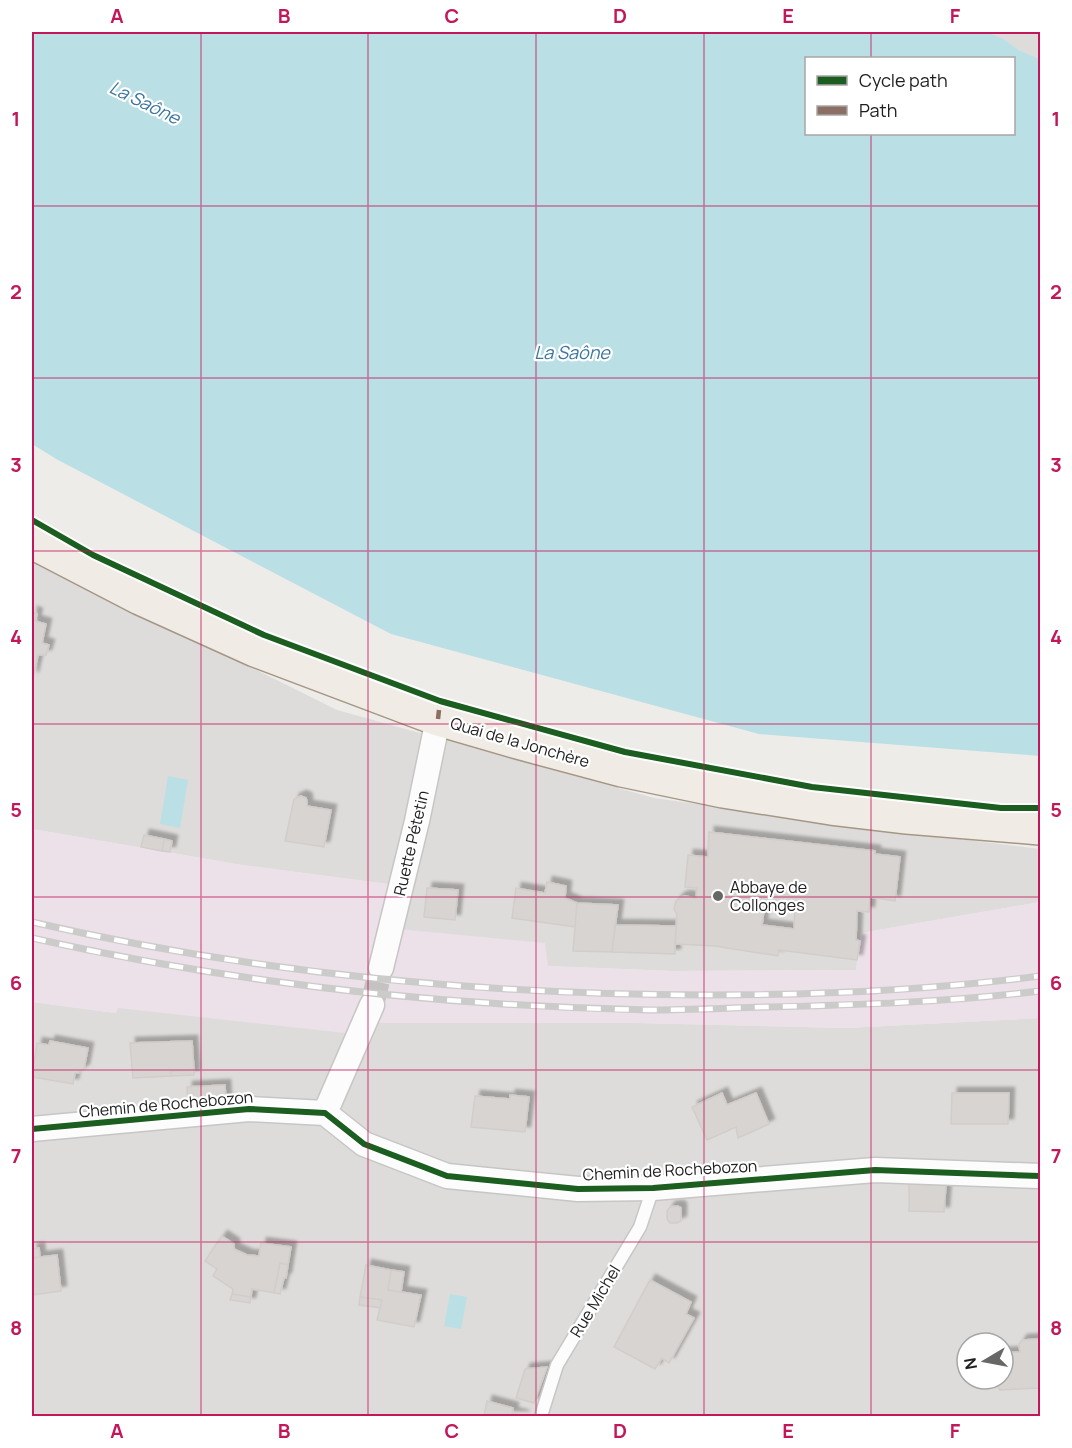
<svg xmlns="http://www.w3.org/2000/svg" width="1072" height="1448" font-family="Manrope,sans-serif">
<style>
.residential{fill:#dddcda;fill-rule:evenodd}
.industrial{fill:#ece0e9}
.water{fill:#badfe4;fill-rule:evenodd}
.building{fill:#d7d4d2;stroke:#d2cdca;stroke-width:1.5;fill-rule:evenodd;filter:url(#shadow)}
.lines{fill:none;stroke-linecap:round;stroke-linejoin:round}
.street-tunnel{stroke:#c5c3c1;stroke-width:24;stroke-dasharray:24 12;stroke-linecap:butt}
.lane-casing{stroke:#c7c6c5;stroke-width:15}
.street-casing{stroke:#c7c6c5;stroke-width:27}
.primary-casing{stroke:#a59785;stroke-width:36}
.lane{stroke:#fcfcfc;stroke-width:12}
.street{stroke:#fcfcfc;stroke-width:24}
.primary{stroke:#f1ebe6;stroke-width:33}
.rail-casing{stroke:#cbcbca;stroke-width:7}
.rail{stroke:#fff;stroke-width:4.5;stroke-dasharray:14;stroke-linecap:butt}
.quiet{stroke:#8d6e63;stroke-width:4.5;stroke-dasharray:9 4.5;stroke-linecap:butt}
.cycleway-casing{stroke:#fff;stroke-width:10}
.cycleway{stroke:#1b5e20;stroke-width:6}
.grid{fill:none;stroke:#c2185b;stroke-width:1.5;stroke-opacity:0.55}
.poi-dot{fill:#686766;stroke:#fff;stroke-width:2}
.labels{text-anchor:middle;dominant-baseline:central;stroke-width:4.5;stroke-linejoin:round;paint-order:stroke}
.street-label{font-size:16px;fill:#202020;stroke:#fff}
.poi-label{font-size:16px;fill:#202020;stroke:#fff;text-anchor:start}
.water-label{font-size:18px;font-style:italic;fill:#3c779f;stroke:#fff}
.neatline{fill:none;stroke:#c2185b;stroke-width:2}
.grid-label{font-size:20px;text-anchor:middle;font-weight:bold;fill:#c2185b}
</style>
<defs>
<filter id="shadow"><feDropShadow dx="5.5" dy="-5.5" stdDeviation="1.5" flood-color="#0004"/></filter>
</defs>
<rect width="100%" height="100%" fill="#eeece9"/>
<path class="residential" d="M986 32H1040V59L1019 50 1002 38Z
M32 558 337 710 654 798 863 827 1040 849V902L861 933 856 970 672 971 548 966 399 929 395 885 242 865 32 829Z
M368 1000 638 1023 846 1028 1040 1018V1416H32V1002L116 1013 117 1008ZM967 1343H1003V1379H967Z"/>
<path class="industrial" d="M32 829 242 865 396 885 399 929 545 943 548 966 672 971 856 970 861 933 1040 902V1018L846 1028 638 1023H373L354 1034 118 1008 116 1013 32 1002Z"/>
<path class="water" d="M32 32H986L1002 38 1019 50 1040 59V756L759 734 391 634 58 460 32 444ZM806 58H1014V134H806Z
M168 776 188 780 180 828 160 824Z
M450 1294 467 1297 461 1329 444 1326Z"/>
<path class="building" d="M32 612 37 614 35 621 46 624 42 643 49 645 46 655H38L33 677 32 676Z
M301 796 306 798 307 801V806L331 810 324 847 285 841 294 799Z
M709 832 875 851V854L900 857 895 901 870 897 869 912 857 911 856 940 860 941 857 960 779 950 778 956 715 946 675 944 677 915 674 909 676 901 681 897 685 896 696 898 697 888 685 887 688 855 708 857ZM765 903 795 905 794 929 762 925Z
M144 835 164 839 162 851 141 847Z
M164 839 172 841 170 852 162 851Z
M547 882 566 886 565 898 577 903 575 927 512 918 516 888 545 893Z
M427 888 458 890 455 920 424 917Z
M577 903 618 905 612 952 573 951Z
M615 925 676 926 675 954 612 952Z
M50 1041 88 1048 84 1069 78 1073H75L73 1084 32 1077 37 1043 49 1045Z
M192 1041 194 1070 171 1071V1076L133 1078 130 1043Z
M194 1070V1075L171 1076V1071Z
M225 1085 226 1102 188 1105 187 1087Z
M722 1093 727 1105 756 1093 769 1124 738 1138 736 1127 707 1140 692 1107Z
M952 1093H1009L1008 1124H951Z
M510 1095 529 1097 525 1132 471 1127 475 1096 510 1099Z
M909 1184H946L944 1212 909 1211Z
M678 1206 681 1208V1221L677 1223H670L667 1219V1211L670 1207Z
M222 1236 234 1244V1249L247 1255 259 1256 261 1243 291 1247 288 1265 280 1263 274 1293 252 1289 251 1297 232 1294 233 1289 213 1276 217 1269 205 1261Z
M39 1248 40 1257 32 1258V1249Z
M57 1255 61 1291 32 1295V1258Z
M280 1263 288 1265 286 1278H284L280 1294 274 1293Z
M366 1265 391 1270 388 1290 421 1295 414 1327 377 1320 382 1300 360 1297Z
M391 1270 404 1272 401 1292 388 1290Z
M650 1280 691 1302 686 1314 694 1318 669 1363 662 1358 655 1369 614 1347Z
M232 1294 251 1297 250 1303 230 1300Z
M360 1297 382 1300 380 1308 359 1305Z
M1040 1339V1387L1039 1388 1000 1390 993 1379H1003V1353L1020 1352 1019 1344 1022 1340Z
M547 1367 534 1403 516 1398 525 1369Z
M487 1401 513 1408 512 1413 524 1416H484Z"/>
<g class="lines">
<path class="street-tunnel" d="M372 1005 381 968"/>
<defs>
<path id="lane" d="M541 1416 557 1365 640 1227 653 1188"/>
<path id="street" d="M381 968 417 821 438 719
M325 1113 372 1005
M32 1129 249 1109 325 1113 364 1144 447 1176 578 1189 653 1188 875 1170 1040 1176"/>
<path id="primary" d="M32 542 140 598 255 650 438 719 521 743 622 770 723 791 831 808 907 817 1040 828"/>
</defs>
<use href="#lane" class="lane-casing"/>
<use href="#street" class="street-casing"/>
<use href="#primary" class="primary-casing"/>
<use href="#lane" class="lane"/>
<use href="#street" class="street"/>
<use href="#primary" class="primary"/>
<defs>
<path id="rail" d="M32 922C254 973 482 995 710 995 820 995 931 990 1040 976
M32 938C233 983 442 1006 649 1010 688 1010 727 1008 766 1007 858 1005 949 1002 1040 991"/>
</defs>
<use href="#rail" class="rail-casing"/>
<use href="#rail" class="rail"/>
<path class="quiet" d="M438 719 440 701"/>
<defs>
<path id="cycleway" d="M32 520 93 555 264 635 440 701 625 752 812 787 1001 808H1040
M32 1129 249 1109 325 1113 364 1144 447 1176 578 1189 653 1188 875 1170 1040 1176"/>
</defs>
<use href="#cycleway" class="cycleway-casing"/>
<use href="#cycleway" class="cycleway"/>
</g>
<path class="grid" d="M201 32V1416M368 32V1416M536 32V1416M704 32V1416M871 32V58M871 134V1416M32 206H1040M32 378H1040M32 551H1040M32 724H1040M32 897H1040M32 1070H1040M32 1242H1040"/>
<circle class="poi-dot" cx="718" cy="896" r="6"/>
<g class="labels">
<g class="street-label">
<text transform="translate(520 742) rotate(16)">Quai de la Jonchère</text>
<text transform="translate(411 843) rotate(-77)">Ruette Pétetin</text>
<text transform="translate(166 1104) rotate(-5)">Chemin de Rochebozon</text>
<text transform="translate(670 1170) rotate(-3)">Chemin de Rochebozon</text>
<text transform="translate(595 1301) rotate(-59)">Rue Michel</text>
</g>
<g class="poi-label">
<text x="730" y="887">Abbaye de<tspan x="730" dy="18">Collonges</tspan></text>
</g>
<g class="water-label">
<text transform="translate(145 102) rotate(26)">La Saône</text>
<text x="572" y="352">La Saône</text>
</g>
</g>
<rect width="1072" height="1448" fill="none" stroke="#ffffff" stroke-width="66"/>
<rect x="805" y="57" width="210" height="78" fill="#ffffff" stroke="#a6a6a6" stroke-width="1.5"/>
<rect x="817" y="76" width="30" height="9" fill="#1b5e20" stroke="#a6a6a6" stroke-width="1.5"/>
<text x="859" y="87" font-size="18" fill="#202020">Cycle path</text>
<rect x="817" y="106" width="30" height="9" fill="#8d6e63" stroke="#a6a6a6" stroke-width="1.5"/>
<text x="859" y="117" font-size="18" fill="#202020">Path</text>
<g transform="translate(985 1361) rotate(260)"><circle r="28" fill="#ffffff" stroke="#a6a6a6" stroke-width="1.5"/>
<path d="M0-4.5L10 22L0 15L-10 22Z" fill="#686766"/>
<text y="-9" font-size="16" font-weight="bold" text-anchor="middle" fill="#202020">N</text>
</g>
<rect x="33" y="33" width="1006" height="1382" class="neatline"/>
<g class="grid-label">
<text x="117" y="23">A</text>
<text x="284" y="23">B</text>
<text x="452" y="23">C</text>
<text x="620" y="23">D</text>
<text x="788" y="23">E</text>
<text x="955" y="23">F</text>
<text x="16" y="126">1</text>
<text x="1056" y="126">1</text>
<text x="16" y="299">2</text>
<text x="1056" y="299">2</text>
<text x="16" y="472">3</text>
<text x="1056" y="472">3</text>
<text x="16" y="644">4</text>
<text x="1056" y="644">4</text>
<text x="16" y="817">5</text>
<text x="1056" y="817">5</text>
<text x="16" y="990">6</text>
<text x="1056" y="990">6</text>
<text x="16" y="1163">7</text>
<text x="1056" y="1163">7</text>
<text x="16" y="1335">8</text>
<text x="1056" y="1335">8</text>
<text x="117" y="1438">A</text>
<text x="284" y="1438">B</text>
<text x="452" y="1438">C</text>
<text x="620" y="1438">D</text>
<text x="788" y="1438">E</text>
<text x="955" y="1438">F</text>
</g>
</svg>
